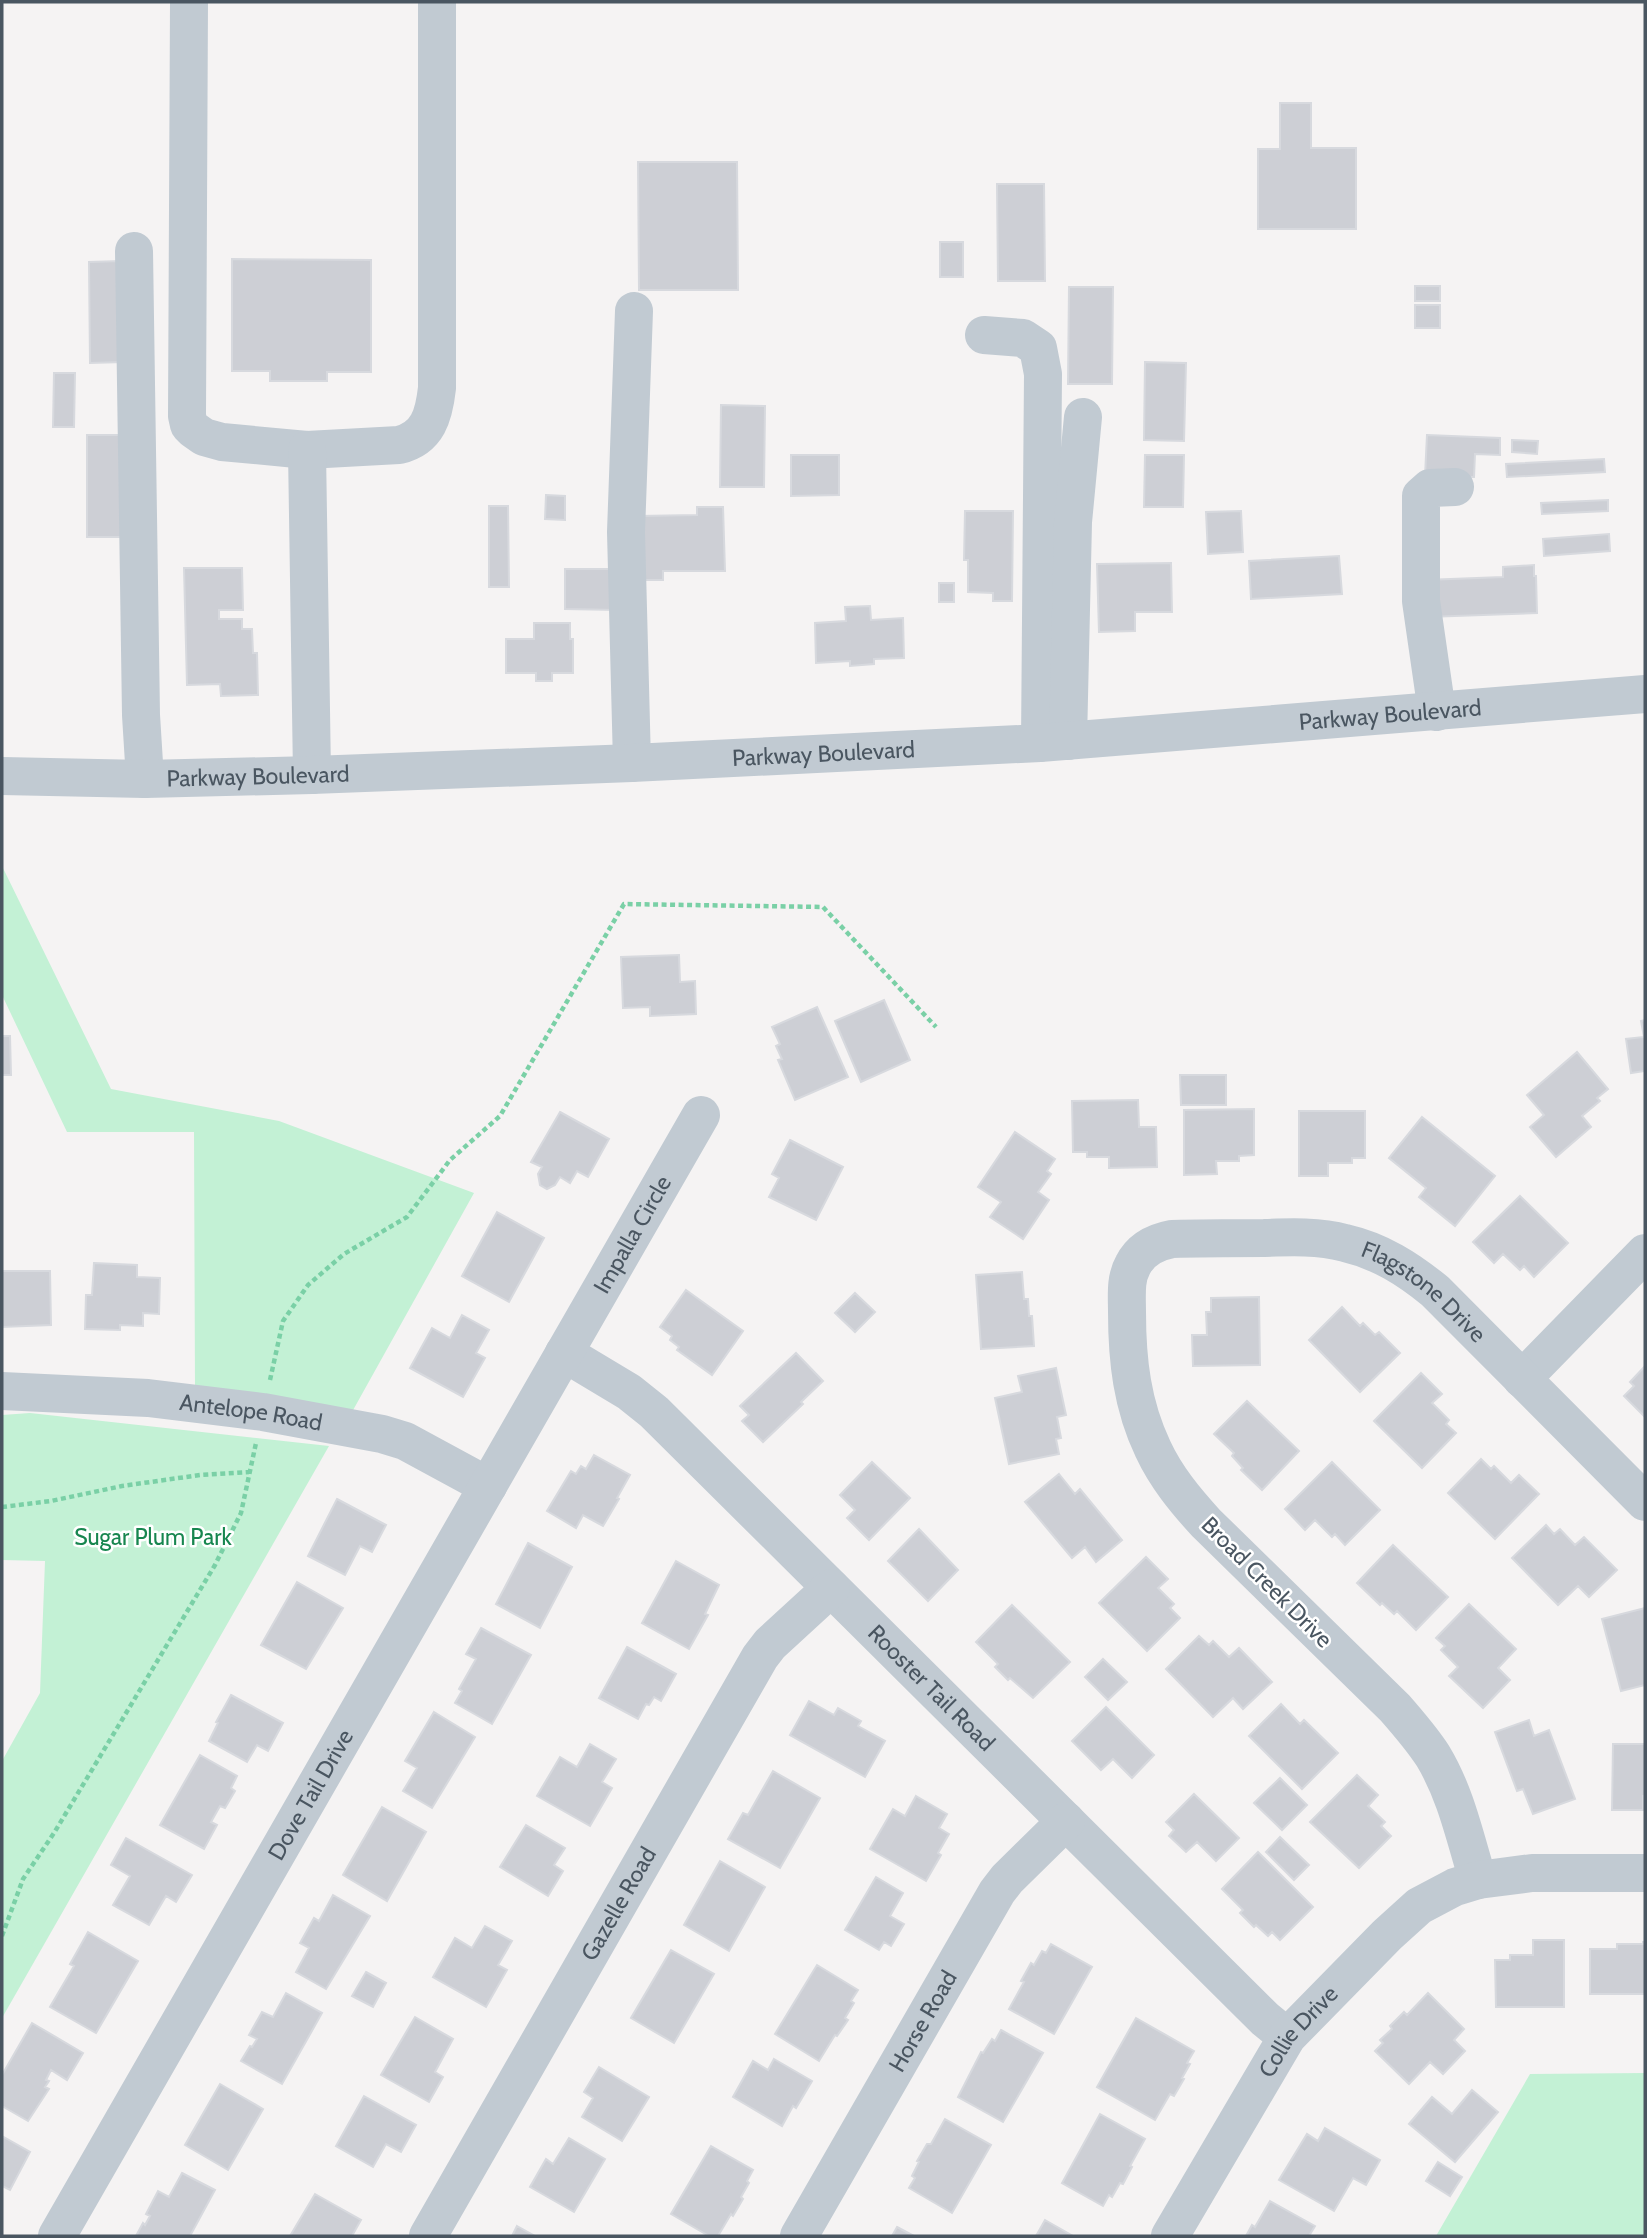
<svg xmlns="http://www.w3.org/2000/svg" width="1647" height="2238" font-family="Cabin,sans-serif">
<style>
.green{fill:#c3f1d5}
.building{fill:#cdcfd5;stroke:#d7d9de;stroke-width:2}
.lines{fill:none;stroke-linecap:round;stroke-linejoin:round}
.path{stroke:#7ad0a6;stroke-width:4.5;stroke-dasharray:5 3.5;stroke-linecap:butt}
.minor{stroke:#c1cad2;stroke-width:38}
.labels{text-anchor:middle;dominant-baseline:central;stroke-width:5;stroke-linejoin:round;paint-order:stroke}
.street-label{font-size:23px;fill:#4a5661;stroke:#fff}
.park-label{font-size:23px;fill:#17864f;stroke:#fff}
</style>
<rect width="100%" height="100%" fill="#f5f3f3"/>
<path class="green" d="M2 866 111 1089 279 1121 474 1193 352 1412 195 1390 194 1132H67L2 995Z
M30 1413 329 1446 2 2018V1761L40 1693 45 1561 2 1560V1415Z
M1645 2073V2236H1436L1530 2074Z"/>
<path class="building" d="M1280 103H1311V148H1356V229H1258V149H1280Z
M638 162H737L738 290H639Z
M997 184H1044L1045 281H998Z
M940 242H963V277H940Z
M232 259 371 260V372H327V381H270V371H232Z
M121 261 123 362 90 363 89 262Z
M1415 286H1440V301H1415Z
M1069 287H1113L1112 384H1068Z
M1415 305H1440V328H1415Z
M1145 362 1186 363 1184 441 1144 440Z
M54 373H75L74 427H53Z
M721 405 765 406 764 487H720Z
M87 435H122V537H87Z
M1427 435 1500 438V455L1475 454 1474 477 1425 476Z
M1512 440 1538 441 1537 454 1512 452Z
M791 455H839V495L791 496Z
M1145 455H1184L1183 507H1144Z
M1604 459 1605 472 1507 477 1506 464Z
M546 495 565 496V520L545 519Z
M1608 500V511L1542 514 1541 503Z
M489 506H508L509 587H489Z
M697 507H723L725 571H663V580H645L639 516 697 515Z
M965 511H1013L1012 601H993V593L968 592V560H964Z
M1241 511 1243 552 1208 554 1206 512Z
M1609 534 1610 551 1544 556 1543 539Z
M1339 556 1342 594 1251 599 1249 561Z
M1171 563 1172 612H1135V631L1099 632 1097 564Z
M1534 565V576H1536L1537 613 1427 617 1425 580 1503 577V567Z
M184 568H242L243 610H219V619H242V629H252L253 653H257L258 695 221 696 220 684 187 685Z
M565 569H617V610L565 609Z
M939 583H954V602H939Z
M870 606 871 620 903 618 904 658 874 659V664L850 666V661L816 663 815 623 846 621 845 607Z
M534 623H570V639H573V673H552V681H536V673H506V639H534Z
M679 955 680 982 695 981 696 1014 650 1016V1007L623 1008 621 957Z
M884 1000 910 1060 861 1082 835 1021Z
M817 1007 848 1077 795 1100 778 1060 782 1059 776 1046 780 1044 772 1027Z
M1645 1020V1071L1631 1073 1626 1039 1644 1037 1641 1021Z
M2 1036H10L11 1075H2Z
M1577 1052 1608 1089 1597 1098 1600 1101 1582 1116 1591 1127 1556 1157 1530 1127 1544 1115 1527 1095Z
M1180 1075H1226V1105H1181Z
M1138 1100 1139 1127H1156L1157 1167 1109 1168V1157H1087V1152H1073L1072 1101Z
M1254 1109V1155L1239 1156V1161H1216L1217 1174 1184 1175V1110Z
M1299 1111H1365V1158H1352V1163H1328V1176H1299Z
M560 1112 609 1139 588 1177 577 1171 570 1183 560 1177 555 1185 547 1189 540 1185 538 1174 542 1167 531 1162Z
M1422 1117 1495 1176 1455 1226 1419 1197 1426 1188 1389 1158Z
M1015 1132 1055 1159 1047 1171 1051 1174 1038 1192 1049 1200 1023 1239 990 1217 1001 1202 978 1187Z
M790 1140 843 1167 816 1220 769 1197 779 1178 772 1174Z
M1520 1196 1568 1243 1534 1277 1524 1266 1520 1270 1503 1254 1494 1263 1473 1242Z
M497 1212 544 1238 509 1302 462 1276Z
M94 1263 137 1265V1277L160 1278 159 1314 143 1313V1326L120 1325V1330L85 1329 86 1295H92Z
M2 1271H50L51 1325 2 1327Z
M1022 1272 1024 1299H1028L1029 1316H1032L1034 1346 981 1349 976 1275Z
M686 1290 743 1331 712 1375 677 1350 679 1347 670 1340 672 1336 660 1327Z
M855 1293 875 1312 855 1332 835 1313Z
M1259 1297 1260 1365 1193 1366 1192 1335H1207L1206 1312H1211V1298Z
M1342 1307 1360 1326 1363 1323 1375 1335 1379 1332 1400 1353 1360 1392 1309 1340Z
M462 1315 489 1330 476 1353 485 1358 463 1397 410 1368 432 1328 450 1338Z
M796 1353 823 1381 801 1402 803 1404 763 1442 742 1421 749 1415 740 1406Z
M1645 1366V1417L1624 1396 1634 1386 1630 1382Z
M1056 1368 1066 1415 1057 1417 1061 1438 1056 1439 1059 1454 1009 1464 995 1398 1022 1392 1018 1376Z
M1421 1373 1442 1394 1432 1403 1449 1420 1446 1424 1456 1433 1422 1468 1374 1421Z
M1247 1401 1299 1451 1262 1490 1241 1470 1243 1468 1232 1456 1234 1453 1214 1434Z
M594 1455 630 1475 617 1498 619 1499 603 1526 583 1515 576 1528 547 1511 571 1471 576 1474 581 1466 586 1469Z
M1481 1459 1491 1469 1494 1466 1511 1483 1519 1475 1539 1494 1495 1539 1448 1493Z
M872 1462 910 1498 869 1540 847 1518 855 1510 840 1495Z
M1332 1462 1380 1510 1345 1545 1335 1534 1332 1537 1315 1520 1305 1530 1285 1509Z
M1059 1474 1075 1494 1080 1489 1122 1540 1096 1562 1085 1547 1072 1558 1025 1502Z
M337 1499 386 1525 372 1552 360 1546 345 1575 308 1556Z
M1546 1525 1554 1534 1560 1529 1575 1545 1584 1537 1617 1570 1589 1597 1578 1586 1558 1605 1512 1558Z
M919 1529 958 1570 928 1601 888 1561Z
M528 1543 572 1567 540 1628 496 1604Z
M1393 1545 1448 1597 1416 1630 1397 1611 1394 1614 1382 1603 1380 1605 1357 1583Z
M1146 1557 1168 1579 1158 1588 1174 1604 1170 1608 1180 1618 1147 1651 1099 1603Z
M676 1561 719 1585 705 1614 708 1615 689 1649 642 1623Z
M297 1582 343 1608 306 1669 261 1645Z
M1469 1604 1516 1649 1498 1668 1510 1680 1483 1708 1449 1676 1458 1667 1441 1650 1445 1646 1436 1638Z
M1012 1605 1070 1662 1033 1698 1010 1678 1008 1680 995 1667 998 1664 976 1642Z
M1645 1608V1685L1621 1691 1602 1619Z
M481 1628 531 1655 492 1724 455 1703 462 1691 459 1689 476 1659 466 1654Z
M1199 1636 1209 1645 1213 1641 1229 1657 1239 1648 1272 1682 1243 1709 1233 1698 1213 1717 1166 1669Z
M627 1647 676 1674 661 1701 654 1697 649 1705 646 1704 638 1719 599 1698Z
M1103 1659 1127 1682 1108 1700 1085 1677Z
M231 1695 283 1723 268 1751 257 1745 247 1762 209 1741 218 1723 216 1722Z
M809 1701 834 1715 838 1708 861 1721 858 1726 885 1741 865 1777 790 1735Z
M1281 1704 1300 1724 1304 1720 1338 1753 1302 1789 1249 1736Z
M1106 1707 1154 1755 1132 1778 1113 1759 1101 1770 1072 1741Z
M434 1712 475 1737 432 1808 403 1791 417 1768 405 1761Z
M1529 1720 1534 1736 1549 1730 1575 1799 1533 1814 1523 1789 1517 1791 1495 1732Z
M590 1744 616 1759 602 1782 612 1788 590 1826 537 1796 560 1757 577 1767Z
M1613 1744H1645V1796H1643V1810H1612Z
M200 1755 237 1776 231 1788 235 1791 225 1808 220 1806 211 1822 217 1825 204 1849 160 1825Z
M773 1771 820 1798 780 1868 728 1839 743 1813 748 1815Z
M1357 1775 1378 1795 1368 1806 1385 1822 1381 1826 1391 1836 1359 1868 1310 1822Z
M1280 1778 1307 1805 1282 1830 1254 1803Z
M1194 1794 1239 1838 1216 1861 1197 1842 1186 1852 1169 1836 1174 1830 1166 1822Z
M916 1796 947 1814 939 1828 949 1834 938 1853 941 1855 926 1881 870 1849 893 1809 905 1816Z
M382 1807 426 1832 387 1901 343 1875Z
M526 1825 565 1848 554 1865 563 1871 548 1896 500 1867Z
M1280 1837 1309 1865 1294 1880 1266 1852Z
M126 1838 192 1875 176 1902 166 1896 149 1925 113 1905 130 1876 111 1865Z
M1258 1852 1313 1907 1280 1940 1272 1932 1268 1936 1256 1925 1254 1927 1240 1913 1243 1910 1222 1889Z
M720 1861 765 1887 729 1951 684 1925Z
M876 1877 903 1893 890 1916 904 1924 891 1946 884 1942 879 1950 845 1930Z
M333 1895 370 1916 326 1989 296 1972 309 1948 300 1943 314 1918 319 1921Z
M485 1926 512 1941 498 1965 507 1970 486 2007 433 1977 455 1938 472 1948Z
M88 1932 138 1961 96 2033 50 2007 74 1966 70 1964Z
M1533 1940H1564V2007H1496L1495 1960H1510V1955H1533Z
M1643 1942H1645V1994H1590V1949H1617V1944H1643Z
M1051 1944 1092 1967 1054 2034 1009 2009 1024 1982 1021 1981 1031 1963 1034 1965 1042 1951 1046 1953Z
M671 1950 714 1974 674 2043 631 2018Z
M817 1965 858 1990 851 2001 854 2003 845 2018 848 2020 837 2036 835 2035 819 2061 775 2034Z
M366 1972 386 1983 373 2007 352 1996Z
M286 1993 322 2013 282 2084 241 2061 250 2046 252 2047 257 2039 249 2035 262 2012 273 2017Z
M1428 1993 1464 2029 1454 2040 1465 2051 1443 2074 1430 2062 1409 2084 1375 2051 1383 2043 1380 2040 1392 2029 1390 2026 1404 2012 1407 2015Z
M415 2017 453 2039 435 2072 443 2077 429 2102 381 2075Z
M1136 2018 1194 2051 1187 2063 1190 2064 1182 2078 1184 2079 1174 2096 1170 2094 1155 2120 1097 2087Z
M32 2023 83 2053 67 2080 51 2070 46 2080 49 2081 45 2087 49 2089 28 2121 2 2106V2075Z
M1001 2030 1043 2053 1003 2122 958 2097 981 2052 983 2053 992 2039 995 2041Z
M774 2059 812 2081 796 2108 793 2106 782 2126 733 2097 753 2061 768 2070Z
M599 2067 649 2097 622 2141 582 2117 593 2098 584 2092Z
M220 2084 263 2109 228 2170 185 2145Z
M1472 2090 1498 2112 1455 2162 1409 2124 1432 2097 1452 2114Z
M364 2096 416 2125 401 2152 386 2144 373 2167 336 2146Z
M1100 2114 1145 2139 1130 2166 1132 2167 1123 2184 1120 2183 1112 2197 1109 2195 1103 2206 1062 2183Z
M945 2119 991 2145 952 2213 909 2188 915 2178 912 2176 919 2162 917 2161 927 2144H931Z
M1325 2128 1380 2160 1366 2185 1353 2178 1334 2211 1279 2180 1307 2134 1318 2141Z
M2 2136 30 2152 10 2190 2 2186Z
M569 2138 605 2159 574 2212 530 2187 546 2159 553 2164Z
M711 2146 753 2170 747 2181 749 2183 741 2197 743 2199 733 2216 731 2214 718 2236H709L671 2214Z
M1438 2162 1462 2177 1450 2196 1426 2181Z
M182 2173 215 2190 190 2236H136L143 2223 145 2225 150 2216 146 2214 158 2191 169 2197Z
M315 2194 361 2220 352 2236H290Z
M1270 2201 1315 2226 1309 2236H1246L1252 2225 1255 2227Z
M1045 2220 1073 2236H1036Z
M517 2226 535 2236H512Z
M897 2227 914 2236H892Z"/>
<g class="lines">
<path class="path" d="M270 1380 283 1321 308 1285 344 1254 407 1217 450 1160 500 1116 624 904 823 907 936 1027
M2 1507 51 1501 122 1486 200 1475 249 1472
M2 1936 23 1879 54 1833 215 1565 241 1513 256 1443"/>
<g class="minor">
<path d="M189 2 187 416 189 425 194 430 204 437 222 442 307 450 399 445C428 438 434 415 437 388V2"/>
<path d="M134 251 141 715 145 779"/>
<path d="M984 335 1023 338 1038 348 1043 374 1040 743"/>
<path d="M307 450 312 775"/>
<path d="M1437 712 1421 601V496L1430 488 1455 487"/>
<path d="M1068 741 1073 522 1083 417"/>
<path d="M632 763 626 532 634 311"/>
<path id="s1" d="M2 776 145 779 312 775 632 763 1040 743 1645 694"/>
<path id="s2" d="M564 1353 629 1392 654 1412 1265 2019 1287 2037"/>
<path d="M1522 1379 1645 1253"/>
<path id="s3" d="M2 1391 148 1398 263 1412 382 1434 405 1441 488 1486"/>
<path id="s4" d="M1478 1880C1465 1838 1456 1794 1433 1756 1422 1739 1409 1724 1395 1708L1206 1523C1185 1500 1166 1477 1153 1449 1132 1405 1127 1360 1127 1312 1127 1296 1125 1279 1133 1265 1141 1249 1156 1242 1172 1239 1203 1238 1233 1238 1264 1238 1291 1237 1319 1236 1345 1243 1380 1251 1408 1269 1435 1291L1645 1502"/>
<path id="s5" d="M57 2236 701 1115"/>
<path id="s6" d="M428 2236 760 1657 770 1644 831 1588"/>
<path id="s7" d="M799 2236 997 1892 1007 1879 1066 1821"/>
<path id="s8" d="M1170 2236 1287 2037 1387 1935 1419 1906 1455 1887 1478 1880 1532 1873H1645"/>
</g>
</g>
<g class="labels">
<g class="street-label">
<text stroke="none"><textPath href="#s1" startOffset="1390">Parkway Boulevard</textPath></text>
<text stroke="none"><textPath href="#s1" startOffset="822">Parkway Boulevard</textPath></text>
<text stroke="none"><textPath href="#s1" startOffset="256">Parkway Boulevard</textPath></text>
<text stroke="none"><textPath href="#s5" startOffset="1155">Impalla Circle</textPath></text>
<text stroke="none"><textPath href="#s4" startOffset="1054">Flagstone Drive</textPath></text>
<text stroke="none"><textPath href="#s3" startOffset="250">Antelope Road</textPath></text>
<text transform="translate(1267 1582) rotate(45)">Broad Creek Drive</text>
<text stroke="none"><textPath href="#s2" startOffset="499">Rooster Tail Road</textPath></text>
<text stroke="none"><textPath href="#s5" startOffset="509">Dove Tail Drive</textPath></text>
<text stroke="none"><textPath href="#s6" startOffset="383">Gazelle Road</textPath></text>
<text stroke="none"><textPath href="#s7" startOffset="248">Horse Road</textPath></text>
<text stroke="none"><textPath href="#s8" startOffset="242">Collie Drive</textPath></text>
</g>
<g class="park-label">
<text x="153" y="1537">Sugar Plum Park</text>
</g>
</g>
<rect width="1647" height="2238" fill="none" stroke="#4a5661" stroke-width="7"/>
</svg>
